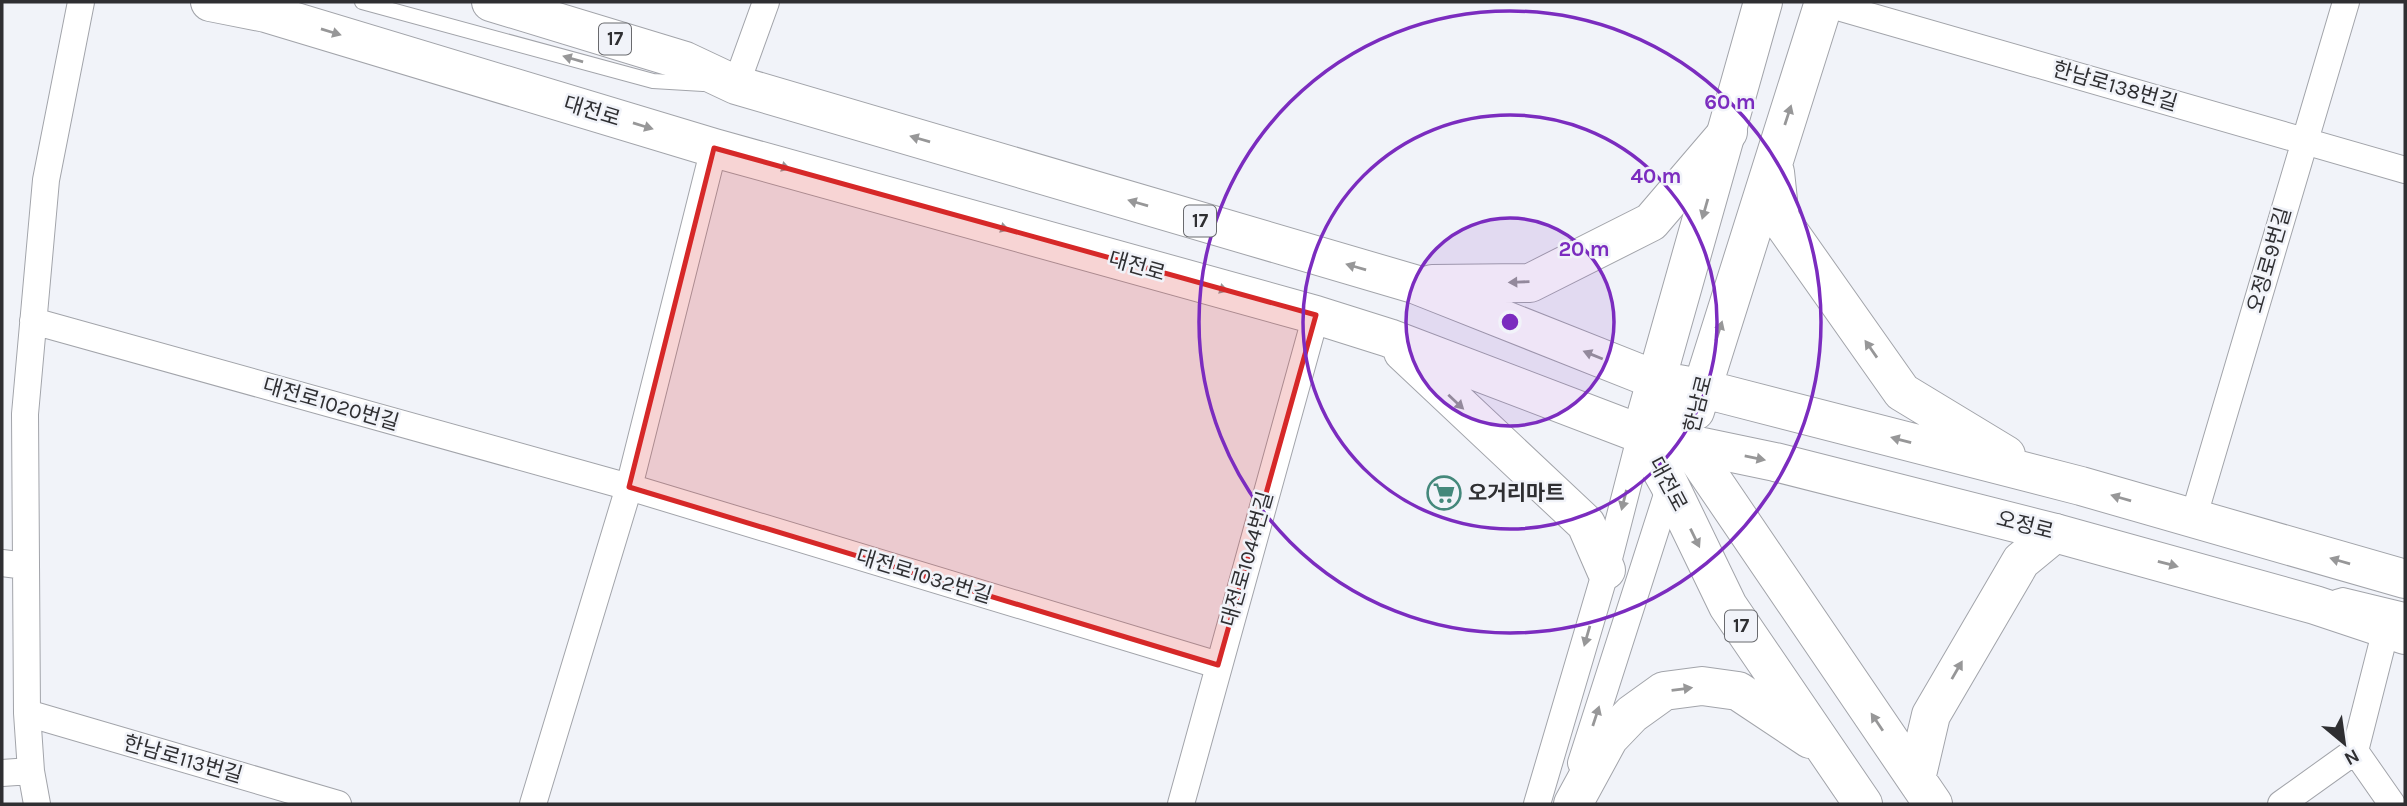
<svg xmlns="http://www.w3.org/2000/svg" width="2407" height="806" font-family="Karla,'Noto Sans KR',sans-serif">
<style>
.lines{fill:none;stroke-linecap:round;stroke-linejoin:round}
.service-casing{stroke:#a2a4aa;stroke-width:16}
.minor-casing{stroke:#a2a4aa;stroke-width:28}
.secondary-casing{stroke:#a2a4aa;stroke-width:40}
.primary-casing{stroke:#a2a4aa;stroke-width:40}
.service{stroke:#fff;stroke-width:14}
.minor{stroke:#fff;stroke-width:26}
.secondary{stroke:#fff;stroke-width:38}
.primary{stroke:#fff;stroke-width:38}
.oneway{fill:#979798}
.marked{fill:#d62828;fill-opacity:0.2;stroke:#d62828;stroke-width:5;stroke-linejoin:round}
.ring{fill:none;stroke:#7b2cbf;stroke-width:3.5}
.labels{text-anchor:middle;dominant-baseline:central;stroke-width:5;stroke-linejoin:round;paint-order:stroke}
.shield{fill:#f1f3f9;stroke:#696a6e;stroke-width:2}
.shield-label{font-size:19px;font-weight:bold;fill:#2f2f32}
.street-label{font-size:21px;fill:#2f2f32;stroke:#f1f3f9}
.poi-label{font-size:21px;font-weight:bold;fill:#2f2f32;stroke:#f1f3f9;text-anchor:start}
.centre{fill:#7b2cbf;stroke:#f1f3f9;stroke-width:3.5}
.ring-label{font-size:21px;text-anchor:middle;font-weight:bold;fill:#7b2cbf;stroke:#f1f3f9;stroke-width:5;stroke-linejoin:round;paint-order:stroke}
</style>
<rect width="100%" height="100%" fill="#f1f3f9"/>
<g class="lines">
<defs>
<path id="service" d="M362 2 653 81 703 84
M2336 597 2343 595 2405 610"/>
<path id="minor" d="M1824 3 2405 170
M736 85 766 2
M33 321 629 487 1218 665
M2193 519 2346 2
M2 563 26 566
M27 713 338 804
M2355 751 2392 804
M1581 763 1672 479
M2 773 31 771
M37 804 31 771 27 713 25 414 46 180 81 2
M533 804 629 487 714 148
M1181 804 1316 315
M1537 804 1606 570 1641 434
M2281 804 2355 751 2386 629"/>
<path id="secondary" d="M1763 2 1641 434 1775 462 2055 533 2315 605 2405 635
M1775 172 1780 219 1902 392 2006 455
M1656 380 1700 388 2081 486 2405 579
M1695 411 1824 2"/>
<path id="primary" d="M210 2 266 13 714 148 1316 315 1389 338 1641 434 1669 484 1728 606 1863 804
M491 2 685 61 736 85 1414 284 1656 380 1688 444 1933 804
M1432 284 1530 283 1651 222 1728 132
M1403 352 1586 524 1606 570
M1916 779 1931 715 2021 561 2055 533
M1573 804 1609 738 1632 714 1664 691 1702 686 1738 691 1810 739"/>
</defs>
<use href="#service" class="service-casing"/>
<use href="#minor" class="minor-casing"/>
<use href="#secondary" class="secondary-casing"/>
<use href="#primary" class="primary-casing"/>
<use href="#service" class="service"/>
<use href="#minor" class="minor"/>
<use href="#secondary" class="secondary"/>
<use href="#primary" class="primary"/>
</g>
<defs><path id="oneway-solid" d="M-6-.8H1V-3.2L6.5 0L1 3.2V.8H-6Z" transform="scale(1.75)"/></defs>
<g class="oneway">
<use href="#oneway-solid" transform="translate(331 32) rotate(17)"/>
<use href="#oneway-solid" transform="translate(573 59) rotate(-164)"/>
<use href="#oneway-solid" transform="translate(1788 115) rotate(-72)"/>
<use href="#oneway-solid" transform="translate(643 126) rotate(17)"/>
<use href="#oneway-solid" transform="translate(920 139) rotate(-164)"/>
<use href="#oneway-solid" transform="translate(780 166) rotate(16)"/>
<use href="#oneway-solid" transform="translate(1138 203) rotate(-164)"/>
<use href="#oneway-solid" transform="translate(1705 209) rotate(106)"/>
<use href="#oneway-solid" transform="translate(999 227) rotate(16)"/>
<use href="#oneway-solid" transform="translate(1356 267) rotate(-164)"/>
<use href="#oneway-solid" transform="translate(1519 282) rotate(178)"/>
<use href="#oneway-solid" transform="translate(1218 288) rotate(16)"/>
<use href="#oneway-solid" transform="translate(1719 331) rotate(-72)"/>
<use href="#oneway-solid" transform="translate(1871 349) rotate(-125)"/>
<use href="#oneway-solid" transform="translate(1593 355) rotate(-158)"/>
<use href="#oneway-solid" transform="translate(1456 402) rotate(43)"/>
<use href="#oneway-solid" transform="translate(1901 440) rotate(-165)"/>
<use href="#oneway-solid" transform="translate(1755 458) rotate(11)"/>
<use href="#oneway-solid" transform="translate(2121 498) rotate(-164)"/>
<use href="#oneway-solid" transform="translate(1624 500) rotate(104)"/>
<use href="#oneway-solid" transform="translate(1695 538) rotate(64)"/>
<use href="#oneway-solid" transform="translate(2340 561) rotate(-164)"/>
<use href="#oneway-solid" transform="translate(2168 564) rotate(15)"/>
<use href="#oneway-solid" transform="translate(1587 636) rotate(106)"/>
<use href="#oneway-solid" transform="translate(1957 670) rotate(-60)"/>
<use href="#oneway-solid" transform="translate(1682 689) rotate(-7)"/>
<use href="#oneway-solid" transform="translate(1596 716) rotate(-72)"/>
<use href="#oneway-solid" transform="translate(1877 722) rotate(-124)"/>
</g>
<path class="marked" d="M714 148 1316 315 1218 665 629 487Z"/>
<circle cx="1510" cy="322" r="104" fill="#7b2cbf" fill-opacity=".12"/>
<g class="ring">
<circle cx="1510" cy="322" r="104"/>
<circle cx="1510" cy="322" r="207"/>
<circle cx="1510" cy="322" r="311"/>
</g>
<defs>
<symbol id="supermarket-ring" viewBox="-11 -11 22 22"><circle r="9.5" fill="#f1f3f9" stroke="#44887b" stroke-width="1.5"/><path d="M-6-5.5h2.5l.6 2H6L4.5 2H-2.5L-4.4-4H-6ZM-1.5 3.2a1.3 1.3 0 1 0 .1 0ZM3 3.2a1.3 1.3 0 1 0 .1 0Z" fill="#44887b"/></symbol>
</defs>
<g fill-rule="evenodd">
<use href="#supermarket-ring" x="1425" y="474" width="38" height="38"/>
</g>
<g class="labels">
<g class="shield">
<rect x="599" y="23.5" width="32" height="31" rx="5"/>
<rect x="1184" y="205.5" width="32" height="31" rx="5"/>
<rect x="1725" y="610.5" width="32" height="31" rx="5"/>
</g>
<g class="shield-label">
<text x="615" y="39">17</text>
<text x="1200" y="221">17</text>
<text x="1741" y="626">17</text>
</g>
<g class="street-label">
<text transform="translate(2115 86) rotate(16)">한남로138번길</text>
<text transform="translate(592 111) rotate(17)">대전로</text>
<text transform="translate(2269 260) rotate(-74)">오정로9번길</text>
<text transform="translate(1137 266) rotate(16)">대전로</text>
<text transform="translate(331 404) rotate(16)">대전로1020번길</text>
<text transform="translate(1698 404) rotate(-76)">한남로</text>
<text transform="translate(1668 484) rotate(62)">대전로</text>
<text transform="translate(2025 525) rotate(14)">오정로</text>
<text transform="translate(1247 559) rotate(-74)">대전로1044번길</text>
<text transform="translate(924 576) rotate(17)">대전로1032번길</text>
<text transform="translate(183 759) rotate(16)">한남로113번길</text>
</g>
<g class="poi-label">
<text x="1468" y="493">오거리마트</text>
</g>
</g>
<circle cx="1510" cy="322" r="10" class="centre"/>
<g class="ring-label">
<text x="1730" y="109">60 m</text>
<text x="1656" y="183">40 m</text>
<text x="1584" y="256">20 m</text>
</g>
<rect width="2407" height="806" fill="none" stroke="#2f2f32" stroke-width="7"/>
<g transform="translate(2344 743) rotate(151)" stroke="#f1f3f9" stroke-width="5" paint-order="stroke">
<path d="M0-5L12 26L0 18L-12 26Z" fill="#2f2f32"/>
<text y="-10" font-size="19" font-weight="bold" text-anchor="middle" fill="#2f2f32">N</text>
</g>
</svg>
